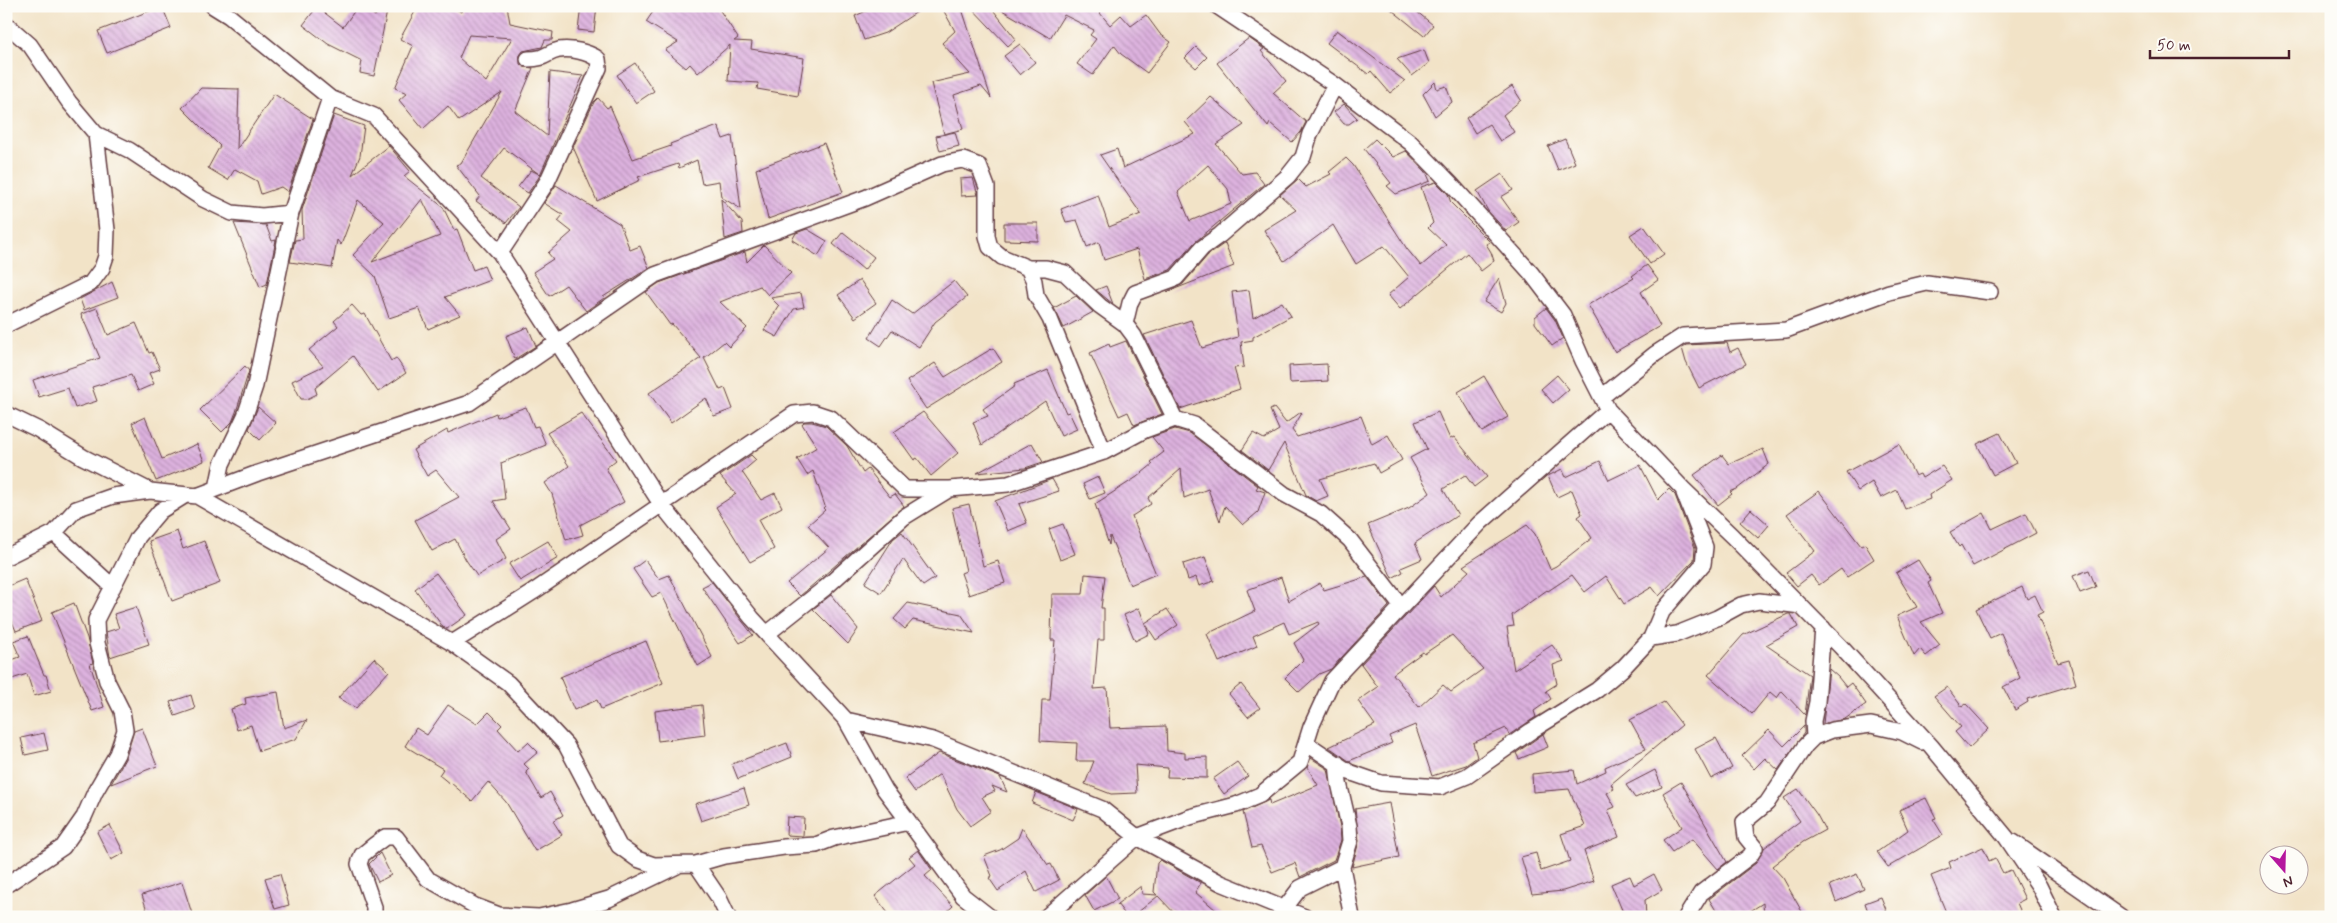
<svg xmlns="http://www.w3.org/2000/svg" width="2337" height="923" font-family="Mynerve,sans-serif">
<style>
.building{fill:url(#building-back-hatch);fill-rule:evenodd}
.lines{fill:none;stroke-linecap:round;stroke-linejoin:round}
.street-casing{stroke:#633c42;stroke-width:18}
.street{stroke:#fff;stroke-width:15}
</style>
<defs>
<pattern id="building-back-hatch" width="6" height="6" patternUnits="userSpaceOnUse" patternTransform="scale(1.25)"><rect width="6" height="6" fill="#ddb2df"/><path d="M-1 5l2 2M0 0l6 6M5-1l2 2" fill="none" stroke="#b590b5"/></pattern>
</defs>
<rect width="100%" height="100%" fill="#fdfcf7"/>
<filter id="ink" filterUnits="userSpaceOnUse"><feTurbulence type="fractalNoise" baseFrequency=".02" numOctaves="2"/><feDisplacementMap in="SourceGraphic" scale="10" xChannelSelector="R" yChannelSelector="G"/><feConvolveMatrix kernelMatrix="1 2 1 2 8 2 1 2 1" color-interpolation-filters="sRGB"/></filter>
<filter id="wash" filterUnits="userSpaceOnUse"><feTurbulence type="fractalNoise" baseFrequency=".0096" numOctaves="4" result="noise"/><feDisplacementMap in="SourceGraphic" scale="20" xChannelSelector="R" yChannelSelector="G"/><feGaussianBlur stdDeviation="1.12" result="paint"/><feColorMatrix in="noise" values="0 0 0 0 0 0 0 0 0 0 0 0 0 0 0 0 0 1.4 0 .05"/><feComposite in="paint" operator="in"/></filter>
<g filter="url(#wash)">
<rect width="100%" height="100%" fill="#f2e3c7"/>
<g id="blocks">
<path class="building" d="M162 6 171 28 107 53 98 31Z
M358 6H361L375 16 383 6H388L374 76 360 73 362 61 328 44 303 25 317 7 343 27Z
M418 6H451L461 12 464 6H507L510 23 553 32 552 40H545L542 47 523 51 520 55V64L524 67 533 68 515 111 547 136 550 72 583 76 539 177 528 193 518 187 531 170 539 174 504 148 481 178 519 207 506 223 476 201 480 196 456 165 461 163 502 92 459 121 448 106 423 129 399 100 407 93 395 88 413 46 400 39ZM469 35 512 38 486 82 459 58Z
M581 6H597L594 32 578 30Z
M657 6H717L738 38 734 41 752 42 751 49 804 58 798 96 757 89 758 83 728 81 730 45 698 73 690 64 686 68 665 50 678 42 646 22Z
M877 6H926L885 33 864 40 855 16Z
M941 6H961L991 98 981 86 954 95 963 129 944 134 931 83 970 74 942 43 955 31Z
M970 6H990L1016 39 1008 46Z
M995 6H1094L1110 25 1121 15 1131 26 1146 15 1160 34 1171 42 1147 73 1121 54 1114 45 1093 75 1077 64 1096 39 1090 35 1094 30 1064 15 1050 38Z
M1387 6H1410L1433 25 1424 36Z
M1337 30 1387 68 1405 81 1390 93 1371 71 1368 74 1327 43Z
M1249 38 1264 49 1261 51 1286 81 1273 93 1306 122 1301 132 1292 142 1270 123 1268 127 1217 63Z
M1020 44 1035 62 1020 75 1004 56Z
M1196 47 1207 57 1196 68 1185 58Z
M1424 50 1429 63 1412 76 1397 59Z
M635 63 654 91 636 103 617 75Z
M1435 82 1437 89 1446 86 1452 102 1435 116 1423 94Z
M1512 86 1521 100 1503 115 1514 132 1500 141 1489 124 1475 133 1466 118Z
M201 88 239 89 237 149 274 94 313 119 288 192 281 187 261 194 257 181 235 169 228 180 208 168 220 146 182 108Z
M1211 97 1244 125 1216 144 1242 174 1255 172 1264 184 1195 242 1170 270 1145 279 1137 249 1104 260 1099 242 1087 247 1077 220 1066 222 1061 209 1098 195 1109 227 1141 214 1100 155 1117 149 1123 168 1195 134 1185 122ZM1208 165 1228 189 1231 204 1190 221 1178 192Z
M598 98 607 108 610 106 633 159 671 146 670 144 718 126 723 139 732 136 741 209 721 197 719 181 702 184 697 160 679 168 678 164 638 177 640 180 597 201 573 147 594 102Z
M1344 104 1357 118 1349 124H1344L1334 112Z
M334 115 364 126 360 156 352 175 389 146 410 171 404 176 443 207 454 230 457 229 473 270 484 266 490 280 445 297 460 315 428 329 419 308 389 318 375 276 353 255 384 222 358 200 341 245 337 240 332 268 290 262 295 240 303 239 302 210ZM422 199 440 236 372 262Z
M955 132 959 146 940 151 936 136Z
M1375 139 1393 157 1406 151 1426 172 1430 181 1396 194 1387 186 1391 183 1364 149Z
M1565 139 1575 163 1558 170 1548 146Z
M824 143 843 192 768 219 756 169Z
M1346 158 1353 165 1407 249 1421 266 1446 245 1428 228 1433 223 1421 187 1436 182 1448 194 1451 203 1490 242 1486 244 1491 252 1494 261 1481 271 1467 253 1400 309 1388 295 1409 277 1384 246 1356 264 1333 225 1284 261 1264 230 1296 210 1280 195 1298 179 1306 187 1331 174 1329 172Z
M1502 174 1513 190 1501 197 1519 222 1506 231 1488 211 1477 191Z
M973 178 978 195 961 196 960 179Z
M556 185 620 224 630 250 640 246 649 268 603 297 604 298 586 311 566 285 549 296 533 272 553 259 548 253 572 232 558 221 563 215 544 203Z
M721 199 742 222 743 233 725 239Z
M234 223 266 225 272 241 276 240 267 284 260 287Z
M1004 223H1038V241L1004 240Z
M1644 226 1664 254 1650 264 1630 235Z
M807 229 827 241 818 256 792 240 796 233Z
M843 232 874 257 864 270 833 244Z
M1225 243 1234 266 1167 292 1183 284 1208 255Z
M764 245 791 273 768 295 760 286 720 302 747 328 729 347 724 342 704 358 720 390 725 388 733 409 714 416 706 398 671 423 649 393 701 358 672 324 670 325 646 292 659 283 745 252 747 262Z
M1647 265 1658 280 1641 292 1660 326 1615 352 1588 305 1634 278 1632 276Z
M1499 278 1506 303 1501 312 1484 302Z
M860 280 876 303 855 318 838 295Z
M954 281 967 297 935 322 919 347 892 330 881 346 869 338 892 300 912 314Z
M112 282 118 297 84 310 80 299Z
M1106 286 1113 304 1096 290Z
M1249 290 1253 318 1282 302 1291 316 1253 337V340L1241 342 1244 367 1234 368 1240 389 1180 409 1144 335 1191 320 1202 348 1238 337 1232 292Z
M801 293 804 307 794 309 777 337 764 330 779 306 771 298Z
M1076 296 1093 312 1064 328 1054 308Z
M352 305 361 315 365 314 391 361 396 358 406 373 378 392 353 356 315 388 317 394 307 399H301L292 381 323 366 309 350 338 326 334 321Z
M97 308 108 335 136 323 149 353 152 352 160 369 149 373 154 384 138 391 131 375 92 387 97 401 75 408 68 388 39 397 33 380 100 358 81 314Z
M1546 308 1555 320 1563 338 1552 346 1535 323V317Z
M528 327 536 346 515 359 506 336Z
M1126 341 1162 414 1134 425 1128 412 1119 416 1090 353 1109 344 1110 347Z
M1727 343 1730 352 1738 348 1746 364 1699 388 1686 362 1682 348 1686 345Z
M993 348 1002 362 926 409 907 381 935 363 945 377Z
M1327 364 1328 381 1290 383 1289 366Z
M245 366 249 371 236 412 232 422 222 432 200 410Z
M1048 370 1066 413 1069 412 1077 429 1061 436 1045 401 982 445 973 422 988 416 983 409 1015 386 1014 384Z
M1557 375 1569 389 1553 403 1541 389Z
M1484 376 1508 417 1482 432 1458 392Z
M258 407 276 423 260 440 249 429Z
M526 407 534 427 538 426 546 445 501 463 505 499 493 501 511 529 496 539 506 559 477 576 466 560 455 539 432 551 415 520 459 497 436 470 427 476 413 450 447 430 448 433 496 413 497 417Z
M1274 408 1286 423 1301 412 1302 413 1292 430 1297 437 1361 416 1372 444 1388 435 1402 460 1379 473 1374 463 1320 479 1328 496 1316 501 1306 495 1284 443 1268 470 1242 450 1253 433 1264 439 1279 430 1270 410Z
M923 412 958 453 931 476 917 458 914 460 894 432Z
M1438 412 1450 439 1454 437 1487 477 1474 487 1465 475 1443 489 1458 515 1415 543 1422 559 1401 568 1403 572 1392 578 1368 525 1409 508 1430 493 1410 458 1427 449 1415 422Z
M581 413 616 460 606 468 624 502 580 525 583 535 566 540 552 494 545 483 569 466 547 433Z
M145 417 162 459 197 444 204 461 156 481 132 423Z
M804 422H812L826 426 847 446 863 473 868 469 890 497 895 494 904 506 800 596 787 583 829 548 808 525 825 510 823 508 825 506 813 471 807 475 797 459 817 447 802 424Z
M1175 429 1190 433 1258 486 1256 489 1265 492 1258 512 1243 525 1225 506 1220 521 1208 489 1184 498 1181 469 1148 498 1151 504 1132 516 1156 574 1130 585 1110 536 1109 545 1095 504 1137 477 1153 464 1151 462 1164 452 1152 437Z
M2000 433 2016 463 1993 475 1977 444Z
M1032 443 1043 462 1025 468 977 473Z
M1899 444 1915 476 1920 474 1922 478 1942 466 1952 480 1929 495 1930 499 1905 509 1897 490 1881 498 1872 482 1858 491 1846 472Z
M1763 449 1769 464 1737 489 1730 492 1732 494 1718 505 1694 475 1722 455 1729 464Z
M751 455 756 460 742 472 761 500 775 493 782 507 758 520 774 549 750 562 716 507 736 494 720 476Z
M1600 461 1609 480 1640 465 1658 500 1669 489 1675 495 1695 548 1694 560 1659 596 1652 587 1624 604 1606 576 1585 592 1572 575 1548 591 1547 590 1512 615 1514 626 1507 627 1514 670 1552 645 1564 661 1553 665 1557 684 1546 691 1551 699 1534 711 1536 717 1509 735 1506 728 1473 743 1477 757 1466 765 1432 776 1415 725 1389 736 1392 743 1349 761 1329 747 1375 725 1358 701 1378 687 1361 664 1434 586 1441 597 1469 571 1463 566 1527 525 1535 534 1550 569 1556 566 1592 538 1578 517 1582 514 1572 490 1557 497 1548 476 1562 469 1566 477ZM1452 635 1483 669 1451 692 1443 685 1419 707 1393 674 1423 652 1424 654Z
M1098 477 1105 493 1090 499 1083 484Z
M1052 479 1059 491 1019 504 1027 523 1008 531 995 501Z
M1819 491 1861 546 1865 544 1874 559 1847 577 1841 569 1819 585 1811 575 1797 586 1786 573 1815 551 1787 514Z
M969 504 983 566 998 561 1005 583 969 595 961 573 966 571 952 508Z
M1751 509 1769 525 1758 538 1740 522Z
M1984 513 1992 529 2026 513 2036 533 1973 566 1961 545 1959 547 1950 532Z
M1063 524 1075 554 1060 560 1049 529Z
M177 531 183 549 204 541 220 583 172 601 149 541Z
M902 532 935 578 923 586 903 559 881 593 865 583 893 539Z
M548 541 558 558 520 581 509 564Z
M1205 557 1214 581 1199 586 1196 577 1188 580 1183 564Z
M645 560 659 579 669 575 712 657 698 666 661 593 652 597 633 569Z
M1918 560 1931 581 1928 583 1942 613 1921 622 1940 645 1926 656 1920 649 1914 656 1897 616 1917 607 1896 573Z
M2089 570 2096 587 2080 593 2073 576Z
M436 573 467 615 447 629 443 627 415 589Z
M1085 574 1105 576 1101 608H1104V640H1098L1094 689 1107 688 1110 728 1166 726 1167 751 1185 753V758L1207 757V778L1167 777 1168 768 1135 765 1137 793 1111 794 1085 784 1094 761H1076L1077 743 1040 741 1042 700H1050L1055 640H1051L1052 594H1083Z
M1281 577 1289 601 1320 583 1324 590 1367 577 1389 606 1331 669 1319 674 1299 692 1285 678 1303 660 1294 643 1319 624 1318 622 1289 634 1284 622 1253 636 1257 646 1219 662 1207 634 1255 611 1247 590Z
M25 579 42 621 16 631 6 607V587Z
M712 582 753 635 740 643 702 587Z
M2022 587 2027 599 2035 595 2043 612 2037 615 2058 663 2069 660 2076 684 2027 699 2028 702 2015 710 2003 687 2020 678 2001 633 1990 638 1976 609Z
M831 595 858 629 848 644 813 609Z
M74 603 87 638 93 663 90 664 104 707 92 711 52 612Z
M908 603 961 614 974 633 913 620 905 629 894 619Z
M136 607 149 644 110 657 106 632 119 628 114 614Z
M1139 608 1149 634 1135 641 1124 615Z
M1167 609 1178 625 1156 640 1145 623Z
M1788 614H1791L1798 627 1766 645 1810 675 1805 715 1782 691 1777 698 1770 692 1752 714 1708 675 1743 635Z
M28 636 44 675H46L51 691 34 696 27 674 6 681V662L20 657 13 641Z
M646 641 663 683 601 709 597 700 574 710 560 677Z
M374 658 389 671 356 708 338 698Z
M1829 669 1838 677 1846 687 1851 683 1866 704 1845 719 1823 724Z
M1241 684 1260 708 1248 717 1229 694Z
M1947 687 1962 707 1966 704 1989 729 1969 748 1955 732 1961 727 1934 696Z
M278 692 284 728 307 720 296 739 259 751 251 725 237 730 231 709 246 704 245 698Z
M191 695 195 709 175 716 170 702Z
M1664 702 1682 725 1611 784 1614 789 1607 793 1615 807 1608 810 1619 837 1584 851 1594 881 1563 891 1532 894 1521 857 1536 853 1541 871 1570 861 1561 834 1585 826 1569 789 1533 792 1532 774 1574 770 1577 784 1606 771 1605 767 1646 749 1630 720Z
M448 705 477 724 489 712 502 725 498 729 518 751 528 742 538 752 524 764 529 769 526 772 541 798 550 792 563 815 553 821 562 835 535 851 506 802 488 782 472 801 451 783 450 784 439 775 443 769 405 746 416 728 427 735Z
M702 705 705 735 658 741 655 711Z
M1804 726V733L1778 770 1765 758 1754 769 1742 756 1769 730 1784 746Z
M142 728 157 766 111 784 126 757 134 731Z
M44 733 48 750 25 755 21 738Z
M1543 734 1548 747 1519 759 1516 753Z
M1716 738 1732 768 1711 779 1695 749Z
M787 743 792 757 738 779 732 764Z
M939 753 1000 777 1007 792 992 786 995 791 982 797 991 811 970 826 957 809 940 774 915 792 905 778Z
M1311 758 1328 769 1340 827 1341 840 1334 860 1300 877 1295 863 1272 872 1261 846 1252 848 1243 812 1269 800 1270 805 1318 785 1307 767Z
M1237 762 1248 776 1224 794 1213 779Z
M1655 770 1662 787 1635 798 1626 785Z
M1681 782 1727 862 1718 869 1692 839 1672 852 1663 840 1682 827 1663 793Z
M744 788 749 805 701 821 695 804Z
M1798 789 1817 815 1825 830 1803 842 1772 866 1783 878 1805 917H1764L1763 903 1741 917H1720L1709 899 1756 863 1764 848 1800 821 1784 798Z
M1036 792 1078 809 1073 820 1032 803Z
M1926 798 1936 818 1933 819 1943 835 1888 867 1877 852 1908 830 1899 810Z
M1389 803 1399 857 1352 867 1359 841 1355 809Z
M787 817 804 818 803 836 786 835Z
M110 825 124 853 111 860 97 832Z
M1022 828 1048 865 1051 864 1059 880 1036 892 1026 871 998 891 989 878 992 876 984 856 1000 850 1018 838Z
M1983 847 1989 861 1995 858 2003 873 2011 870 2025 899 2017 903 2023 917H1948L1931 876 1951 868 1949 862Z
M918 850 932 870 925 876 953 906 941 917H891L875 896 915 864 909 857Z
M380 853 391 875 378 882 369 864Z
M1160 860 1201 883 1195 892 1224 917H1178L1158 896 1132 917H1127L1117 904 1141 886 1142 894 1157 895 1154 892 1157 863Z
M280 874 289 905 275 909 265 878Z
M1654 874 1662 890 1645 900 1646 917H1625L1611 884 1630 876 1634 885Z
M1857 874 1864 889 1836 902 1830 885Z
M1106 876 1118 899 1094 911 1085 895Z
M182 882 193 917H149L142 895Z
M1881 897 1889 917H1870L1865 903Z"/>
</g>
</g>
<g filter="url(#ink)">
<use href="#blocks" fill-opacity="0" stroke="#633c42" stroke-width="1"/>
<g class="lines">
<defs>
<path id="street" d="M213 6 229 16 330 98 374 116 500 253 661 504 752 618 846 720 885 790 909 822 963 896 990 917
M1217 6 1335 85 1411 143 1451 184 1531 273 1563 315 1583 361 1608 410 1683 489 1732 536 1841 647 1931 746 2006 837 2039 886 2054 917
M6 24 30 45 69 102 96 134 129 150 203 199 232 213 262 216 291 213
M500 253 547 182 599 68 598 59C588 52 571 48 559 50 545 53 547 59 528 59
M1028 268 1034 281 1036 295 1050 319 1104 452
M1125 324 1130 303 1135 293 1176 278 1202 248 1220 235 1288 176 1303 157 1310 134 1335 85
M6 325 91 283 102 268 106 256 107 230 96 134
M1603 396 1655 354 1683 336 1786 330 1889 292 1927 283 1990 292
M6 414 39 430 83 457 150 491
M217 488 222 464 245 416 255 386 291 213 330 98
M197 496 452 643 508 683 566 745 619 846 637 859 654 865 696 864 724 856 784 847 816 845 834 838 909 822
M54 533 113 587
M6 557 54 533 76 509 113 496 150 491 197 496 258 473 469 403 655 275 865 198 942 164 963 160 979 166 987 187V236L990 247 1002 257 1028 268H1046L1065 273 1100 306 1125 324 1134 336 1175 419
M768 633 825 588 904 517 948 490
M1651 638 1677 634 1717 618 1741 605 1759 601 1801 606
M452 643 533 592 794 414 813 412 831 418 905 489H950L1008 484 1104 452 1145 430 1175 419 1194 425 1284 494 1321 514 1350 540 1401 606
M846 720 933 740 1102 809 1137 837 1221 883 1305 917
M1814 737 1813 721 1817 702 1823 628
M1306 743 1349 772 1381 783 1440 787 1467 776 1531 731 1597 690 1622 669 1651 638 1662 612 1703 564 1705 547 1684 493
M1337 763 1339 783 1349 826 1350 841 1342 867 1352 917
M2013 842 2121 917
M696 864 719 898 728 917
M6 885 63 847 84 817 95 792 117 754 125 730 122 711 107 681 97 643 96 620 138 537 160 511 184 496
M1284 909 1300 888 1342 867
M374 917V907L359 864 362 855 373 846 385 837H396L428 879 475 906 499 915 539 917 572 910 609 899 677 866
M1046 917 1137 837 1190 817 1236 805 1260 795 1300 762 1311 727 1332 681 1480 523 1608 410
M1686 917 1701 893 1750 856 1755 848 1746 837 1744 822 1767 803 1805 746 1814 737 1832 730 1871 725 1902 732 1922 742"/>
</defs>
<use href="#street" class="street-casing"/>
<use href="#street" class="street"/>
</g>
</g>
<rect width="2337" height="923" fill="none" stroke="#fdfcf7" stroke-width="25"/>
<g transform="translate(2284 870) rotate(160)"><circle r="24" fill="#fdfcf7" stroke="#b5a4a5"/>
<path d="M0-4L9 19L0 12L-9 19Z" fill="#b5179e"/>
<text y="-8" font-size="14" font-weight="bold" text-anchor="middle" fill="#4a1f2b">N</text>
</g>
<path d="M2150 50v8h139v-8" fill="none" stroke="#4a1f2b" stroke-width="2.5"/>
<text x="2157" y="50" font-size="15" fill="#4a1f2b" stroke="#fdfcf7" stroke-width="4" paint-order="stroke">50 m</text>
</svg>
